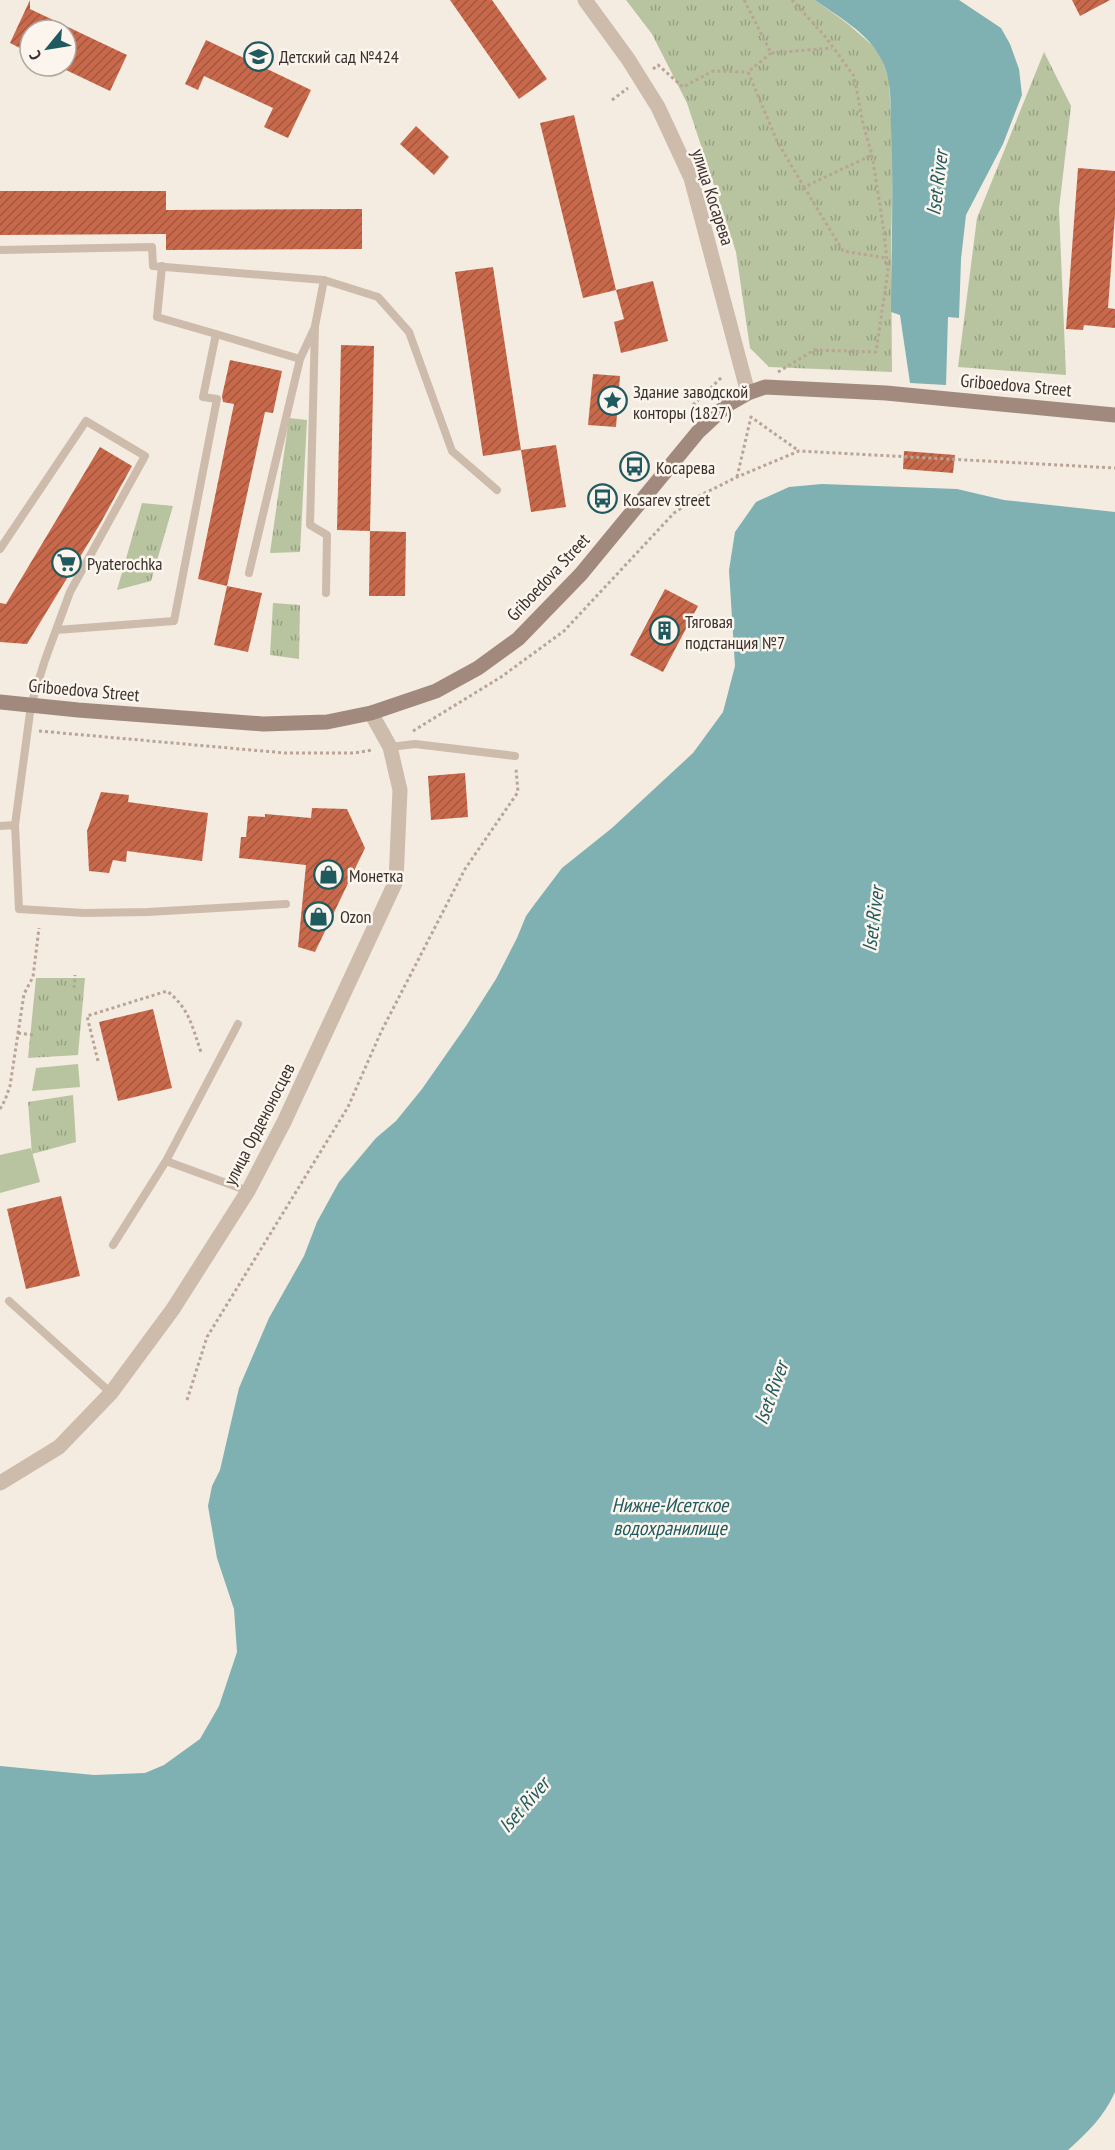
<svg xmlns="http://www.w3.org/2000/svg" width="1115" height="2150" font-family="'PT Sans Narrow',sans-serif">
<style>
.park{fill:url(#park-tufts)}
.pitch{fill:#b8c4a0}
.water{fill:#7fb0b2}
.building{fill:url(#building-hatch)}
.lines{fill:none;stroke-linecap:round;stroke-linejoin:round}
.path{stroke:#b9a596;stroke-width:3;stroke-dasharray:3 3;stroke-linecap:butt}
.service{stroke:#cdbbac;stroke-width:8}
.minor{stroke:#cdbbac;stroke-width:15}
.tertiary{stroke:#cdbbac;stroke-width:15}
.secondary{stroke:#a18a7d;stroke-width:15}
.labels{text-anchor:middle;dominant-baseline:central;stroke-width:5;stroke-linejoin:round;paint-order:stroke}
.poi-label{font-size:18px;fill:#3b302b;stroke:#fbf5ee;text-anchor:start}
.street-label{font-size:18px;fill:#3b302b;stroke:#fbf5ee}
.water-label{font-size:20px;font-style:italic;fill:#1f5a5e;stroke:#fbf5ee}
</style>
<defs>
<pattern id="park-tufts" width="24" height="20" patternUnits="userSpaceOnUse" patternTransform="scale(1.5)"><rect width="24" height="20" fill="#b8c4a0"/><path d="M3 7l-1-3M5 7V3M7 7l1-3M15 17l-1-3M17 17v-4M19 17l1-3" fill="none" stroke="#97a083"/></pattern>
<pattern id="building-hatch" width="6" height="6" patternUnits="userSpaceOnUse" patternTransform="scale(1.5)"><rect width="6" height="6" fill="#c8694b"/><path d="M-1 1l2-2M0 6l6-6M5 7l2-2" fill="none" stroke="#a4573f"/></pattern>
</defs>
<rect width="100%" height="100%" fill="#f4ebe1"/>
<path class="park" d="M626 0H815L848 24 872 45 881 57 889 79 893 159 891 247 892 372 769 367 750 348 736 252 687 103 652 34Z
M1044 52 1071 106 1059 209 1066 375 958 367 977 218Z
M289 418 307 420 300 552 270 553Z
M142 503 173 506 151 581 117 590Z
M273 603 300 605 299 659 270 655Z
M36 978H85L78 1055 28 1058Z
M73 1095 76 1142 32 1154 28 1102Z"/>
<path class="pitch" d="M78 1064 80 1087 32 1091 36 1068Z
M31 1148 40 1182 0 1193V1155Z"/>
<path class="water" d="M815 0H959L1001 28 1010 44 1019 69 1022 95 1003 144 966 215 961 259 959 318 948 317 946 385 910 383 900 315 891 312C891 251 894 190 891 128 890 104 893 79 880 57 867 32 837 16 815 0Z
M822 484 957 489 1004 500 1115 512V2092C1103 2118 1088 2132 1068 2150H0V1766L94 1775 145 1773 164 1765 200 1739 219 1706 237 1652 234 1609 217 1558 208 1506 212 1486 220 1470 239 1388 269 1318 304 1256 317 1222 339 1182 376 1138 396 1121 422 1089 466 1026 496 979 517 938 526 916 534 905 562 868 612 828 693 753 723 712 735 666 729 570 735 532 756 502 789 487Z"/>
<path class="building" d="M30 0V9L127 55 110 91 66 70V30H30V53L10 43Z
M450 0H492L547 79 519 99Z
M1072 0H1110L1080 16Z
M206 40 311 90 288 138 264 127 273 108 204 76 198 90 185 84Z
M574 115 616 290 583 298 540 123Z
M416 126 449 157 434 175 400 144Z
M1078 168 1115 171V214L1108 308 1115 309V328L1084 325 1083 330 1066 329Z
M0 191H166V210L362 209V249L166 250V234L0 235Z
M493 267 521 450 483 456 455 272Z
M653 281 668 341 621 353 614 322 624 319 616 290Z
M341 345 374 346 370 531 337 530Z
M230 360 282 371 273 413 265 412 227 586 198 579 234 404 223 402 222 396Z
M593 374 620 376 616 427 588 425Z
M556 445 566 507 531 512 521 450Z
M100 447 132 466 100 524 27 644 0 642V603L6 604Z
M904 451 955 455 953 473 903 469Z
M370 531 406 532 405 596H369Z
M227 586 262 593 248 652 214 645Z
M665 589 698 606 663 672 630 655Z
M465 773 468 817 431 820 428 776Z
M101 792 129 795 128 802 208 813 202 861 127 851 126 862 113 860 109 873 89 871 87 831Z
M312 808 347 809 365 848 315 952 298 947 306 865 239 858 241 837H246L248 816 265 817V814L311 818Z
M153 1009 172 1088 118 1101 99 1022Z
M61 1196 80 1276 26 1289 7 1209Z"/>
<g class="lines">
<path class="path" d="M744 0 771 53 832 48
M771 53 748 72 777 141 804 187 872 155
M653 69 658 65 683 87 713 71 748 72
M612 100 628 88
M804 187 843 251 886 258
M778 372 814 350 876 352 888 270 883 225 872 155 863 124 854 76 824 35 792 0
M693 405 723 376
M737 477 751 417 799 451
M39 731 285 753H354L373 750
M413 731 501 677 564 631 674 513 699 496 737 477 799 451 1115 468
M74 988 75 975
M18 1033 33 1035
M98 1061 87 1016 167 991C189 1008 192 1026 201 1052
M0 1109 5 1100 10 1086 24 994 33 977 39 928
M187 1400 207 1337 348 1107 381 1032 465 869 518 792 516 769"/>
<path class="service" d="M0 250 152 247 153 266 324 280 315 326 310 525 327 535 326 593
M162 266 157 317 216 334
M324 280 378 297 409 332 452 451 497 490
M300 359 314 329
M0 549 86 421 145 456 70 592 45 660 31 705 15 825 19 909 84 913 148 912 286 904
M57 630 174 621 217 399 203 397 216 334 300 359 249 573
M390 747 415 744 515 756
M0 826 15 825
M166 1161 238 1024
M113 1245 166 1161 248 1191
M9 1301 111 1393"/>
<path class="minor" d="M0 1483 59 1447 111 1393 173 1309 248 1191 284 1122 396 881 400 790 390 747 371 713"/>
<path class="tertiary" d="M585 0 628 59 658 107 691 178 748 393"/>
<path class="secondary" d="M0 702 78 710 263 724 327 722 371 713 436 691 478 668 518 639 581 574 698 432 727 405 748 393 765 387 886 393 1115 415"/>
</g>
<defs>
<symbol id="school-ring" viewBox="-11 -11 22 22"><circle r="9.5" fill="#fbf5ee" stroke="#1f5a5e" stroke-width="1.5"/><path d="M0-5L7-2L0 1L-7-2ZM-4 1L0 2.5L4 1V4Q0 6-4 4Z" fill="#1f5a5e"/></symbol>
<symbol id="sight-ring" viewBox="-11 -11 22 22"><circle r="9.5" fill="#fbf5ee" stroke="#1f5a5e" stroke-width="1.5"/><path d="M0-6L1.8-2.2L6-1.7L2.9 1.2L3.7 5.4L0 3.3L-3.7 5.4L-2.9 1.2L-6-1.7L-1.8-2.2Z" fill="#1f5a5e"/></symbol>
<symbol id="bus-ring" viewBox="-11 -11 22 22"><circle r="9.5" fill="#fbf5ee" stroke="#1f5a5e" stroke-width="1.5"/><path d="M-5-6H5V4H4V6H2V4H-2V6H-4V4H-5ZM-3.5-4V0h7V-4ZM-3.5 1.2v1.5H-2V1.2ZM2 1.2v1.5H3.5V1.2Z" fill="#1f5a5e"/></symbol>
<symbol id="supermarket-ring" viewBox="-11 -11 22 22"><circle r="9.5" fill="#fbf5ee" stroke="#1f5a5e" stroke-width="1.5"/><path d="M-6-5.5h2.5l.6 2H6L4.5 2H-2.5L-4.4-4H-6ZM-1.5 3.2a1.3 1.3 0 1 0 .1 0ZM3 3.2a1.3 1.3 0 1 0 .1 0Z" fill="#1f5a5e"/></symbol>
<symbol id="building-ring" viewBox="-11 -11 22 22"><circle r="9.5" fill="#fbf5ee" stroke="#1f5a5e" stroke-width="1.5"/><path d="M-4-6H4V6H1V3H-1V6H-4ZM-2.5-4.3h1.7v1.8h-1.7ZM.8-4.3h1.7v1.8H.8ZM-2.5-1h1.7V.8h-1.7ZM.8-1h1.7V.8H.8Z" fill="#1f5a5e"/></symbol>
<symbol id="shop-ring" viewBox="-11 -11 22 22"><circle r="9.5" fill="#fbf5ee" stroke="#1f5a5e" stroke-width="1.5"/><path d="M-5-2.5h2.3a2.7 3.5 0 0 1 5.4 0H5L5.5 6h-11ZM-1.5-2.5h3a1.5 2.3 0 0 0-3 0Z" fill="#1f5a5e"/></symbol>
</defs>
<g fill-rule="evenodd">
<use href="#school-ring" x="242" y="40" width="33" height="33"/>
<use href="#sight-ring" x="596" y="384" width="33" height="33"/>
<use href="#bus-ring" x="618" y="450" width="33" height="33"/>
<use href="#bus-ring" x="586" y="482" width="33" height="33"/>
<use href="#supermarket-ring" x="50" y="546" width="33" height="33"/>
<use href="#building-ring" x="648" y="614" width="33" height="33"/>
<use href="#shop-ring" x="312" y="858" width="33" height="33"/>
<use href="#shop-ring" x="302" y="900" width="33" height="33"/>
</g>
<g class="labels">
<g class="poi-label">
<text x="279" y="56">Детский сад №424</text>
<text x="633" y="391">Здание заводской<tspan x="633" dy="21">конторы (1827)</tspan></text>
<text x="656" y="467">Косарева</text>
<text x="623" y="499">Kosarev street</text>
<text x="87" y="563">Pyaterochka</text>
<text x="685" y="621">Тяговая<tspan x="685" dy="21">подстанция №7</tspan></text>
<text x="349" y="875">Монетка</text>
<text x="340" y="916">Ozon</text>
</g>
<g class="street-label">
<text transform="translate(713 197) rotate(72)">улица Косарева</text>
<text transform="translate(1016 385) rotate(5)">Griboedova Street</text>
<text transform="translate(548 577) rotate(-47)">Griboedova Street</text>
<text transform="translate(84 690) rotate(5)">Griboedova Street</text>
<text transform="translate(259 1124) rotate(-63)">улица Орденоносцев</text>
</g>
<g class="water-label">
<text transform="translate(937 183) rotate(-83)">Iset River</text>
<text transform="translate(873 919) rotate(-83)">Iset River</text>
<text transform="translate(771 1393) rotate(-70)">Iset River</text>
<text x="670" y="1505">Нижне-Исетское<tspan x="670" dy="23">водохранилище</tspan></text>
<text transform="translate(524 1805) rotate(-49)">Iset River</text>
</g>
</g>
<g transform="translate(48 48) rotate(240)"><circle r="28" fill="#fbf5ee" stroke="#aea6a0" stroke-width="1.5"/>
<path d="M0-4.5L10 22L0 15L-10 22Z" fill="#1f5a5e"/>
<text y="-9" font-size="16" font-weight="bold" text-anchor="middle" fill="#3b302b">С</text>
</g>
</svg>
